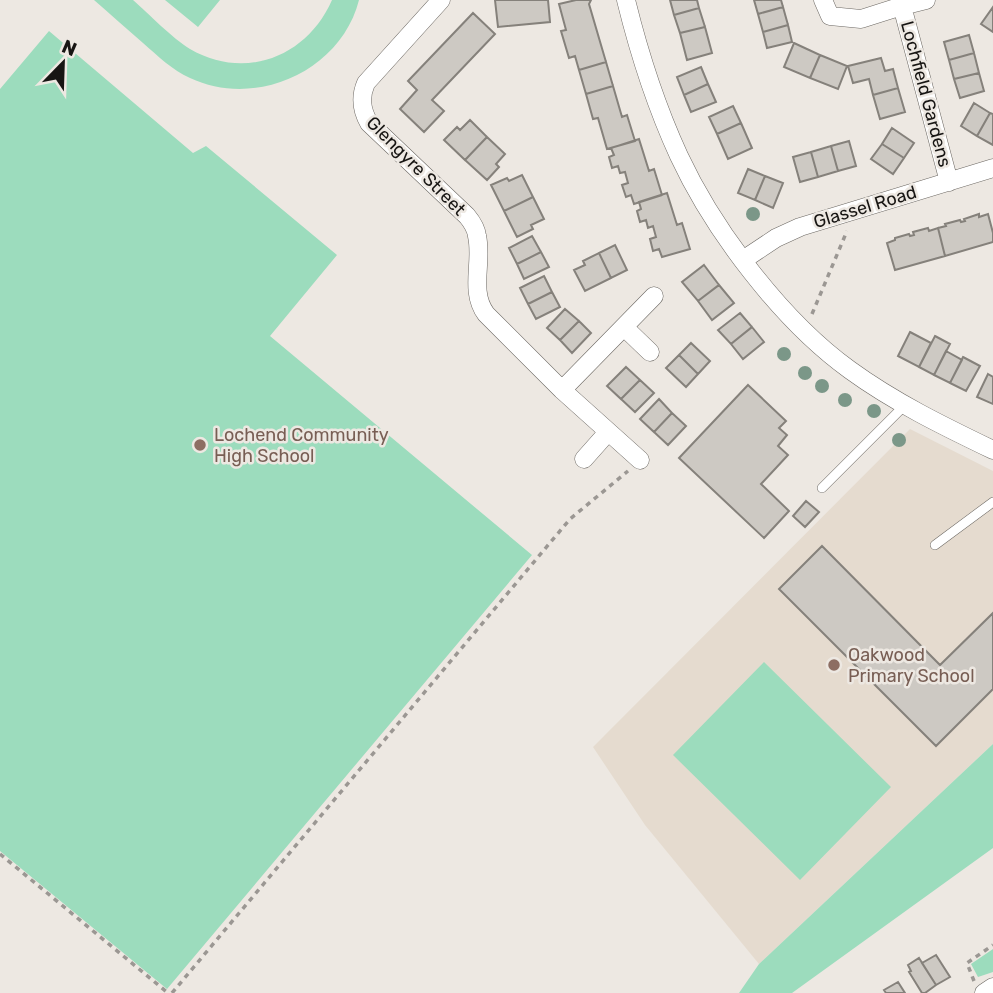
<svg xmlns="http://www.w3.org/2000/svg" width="993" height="993" font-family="Rubik,sans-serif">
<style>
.built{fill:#e5dbcf}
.green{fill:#9cdcbd}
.building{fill:#cdc9c3;stroke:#85817b;stroke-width:2}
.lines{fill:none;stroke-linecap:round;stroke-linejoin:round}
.service-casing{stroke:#6c6863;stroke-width:10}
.minor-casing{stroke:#6c6863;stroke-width:19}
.path{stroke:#9b9793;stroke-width:3.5;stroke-dasharray:5 5;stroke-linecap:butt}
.service{stroke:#fff;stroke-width:9}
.minor{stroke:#fff;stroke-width:18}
.tree{fill:#7b9788}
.education-dot{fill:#8d6e63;stroke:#ede8e2;stroke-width:2.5}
.labels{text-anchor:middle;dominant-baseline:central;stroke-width:5;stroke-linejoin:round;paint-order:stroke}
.street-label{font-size:18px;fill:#171513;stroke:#ede8e2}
.education-label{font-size:18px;fill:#785e54;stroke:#ede8e2;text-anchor:start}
</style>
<rect width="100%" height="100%" fill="#ede8e2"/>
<path class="built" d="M910 429 993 471V744L759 964 645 825 593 747Z"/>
<path class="green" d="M94 0H133C149 14 172 38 190 49 245 81 307 57 332 0H359C341 71 256 109 190 78 172 70 158 56 143 43 126 28 110 14 94 0Z
M165 0H220L198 27Z
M49 31 193 153 206 146 337 255 270 336 532 555 167 989 0 851V89Z
M764 662 891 787 800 880 673 755Z
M993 744V848L792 993H739L759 964Z
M993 949V972L978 977 971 964Z"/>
<path class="building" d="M495 0H548L550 22 498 27Z
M576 0H591L589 4 606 62 579 70 575 56 569 58 561 31 566 30 559 4Z
M670 0H697L699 8 674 15Z
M754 0H781L783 7 758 14Z
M783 7 788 25 763 32 758 14Z
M993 7V32L981 24Z
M699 8 705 27 680 33 674 15Z
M473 13 495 34 432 100 444 111 424 132 400 109 417 90 408 81Z
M788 25 792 42 767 48 763 32Z
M705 27 712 53 687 60 680 33Z
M969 35 974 53 949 60 944 42Z
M794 43 820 55 810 78 784 67Z
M974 53 979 73 954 79 949 60Z
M820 55 847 66 838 89 810 78Z
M881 58 885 71 893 69 898 88 873 95 869 79 853 83 848 66Z
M606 62 613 86 586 94 579 70Z
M701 67 708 84 684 95 677 77Z
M979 73 984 91 960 98 954 79Z
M708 84 716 102 691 112 684 95Z
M613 86 622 117 627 115 635 141 607 149 598 118 593 119 586 94Z
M898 88 905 112 880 119 873 95Z
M974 103 990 113 977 136 961 126Z
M733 106 741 123 717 134 709 117Z
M990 113 993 114V145L977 136Z
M470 120 487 137 465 160 444 140 457 127 460 130Z
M741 123 752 148 728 159 717 134Z
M892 128 914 143 904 158 882 144Z
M487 137 505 154 496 164 499 167 487 180 465 160Z
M639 139 649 171 654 169 662 195 634 204 631 195 626 197 622 185 628 183 625 172 620 173 618 166 612 168 609 157 614 155 611 148Z
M849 141 856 166 838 171 831 146Z
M882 144 904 158 893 174 871 159Z
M831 146 838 171 818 177 811 152Z
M811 152 818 177 800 182 793 157Z
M748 169 765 176 755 200 738 193Z
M522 175 533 197 504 211 491 185 507 178 509 181Z
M765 176 783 183 773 208 755 200Z
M667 193 677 225 682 223 690 249 662 257 659 249 653 251 650 239 656 237 653 226 648 228 646 220 640 222 637 211 641 209 639 202Z
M533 197 544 219 531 225 533 229 517 237 504 211Z
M979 214V217L988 214 993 233V242L945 256 938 228 946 226 945 224 960 220 961 222 965 221 964 219Z
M928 228 929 231 938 228 945 256 895 270 887 243 895 240V238L909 234 910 236 914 235 913 232Z
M532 236 541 252 517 264 509 248Z
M615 245 627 270 611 278 599 253Z
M541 252 549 267 524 279 517 264Z
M599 253 611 278 585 291 574 270 585 265 583 261Z
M704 265 719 285 698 301 682 282Z
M544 276 552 292 528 304 520 288Z
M719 285 734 303 712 320 698 301Z
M552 292 560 307 536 319 528 304Z
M565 309 579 321 560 340 547 328Z
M740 313 752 327 731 344 718 330Z
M579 321 591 333 572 353 560 340Z
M752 327 764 342 743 359 731 344Z
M910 332 931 343 919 367 898 356Z
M935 336 950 344 934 375 919 367Z
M691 343 710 361 698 374 679 355Z
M946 351 962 360 950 383 934 375Z
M679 355 698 374 686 387 666 368Z
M963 357 980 366 966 391 950 383Z
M626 367 640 380 621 399 607 386Z
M988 374 993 377V404L977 397Z
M640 380 654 393 635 412 621 399Z
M748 385 786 421 779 428 787 435 778 446 788 455 761 484 789 511 764 538 679 458Z
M659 399 672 413 654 432 640 419Z
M672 413 686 426 668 445 654 432Z
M806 501 819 512 805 527 793 516Z
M822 546 940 665 993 613V689L936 746 779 589Z
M936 955 950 977 936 985 922 963Z
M919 958 936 985 925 993H922L909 972 911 971 908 965Z
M898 982 905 993H886L884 990Z"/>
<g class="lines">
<defs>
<path id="service" d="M822 488 904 406
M935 545 993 502"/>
<path id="minor" d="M441 0 366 83C360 97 361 109 369 123L467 216C472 222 476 228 477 236 483 262 469 291 486 314L562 390 640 460
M626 0C639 53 656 106 679 156 714 231 782 321 850 370 894 402 943 426 993 450
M823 0 830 16 861 19 902 6
M926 0 902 6 949 182
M743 260 776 238 800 227 993 168
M624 327 650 352
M562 390 654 296
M584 459 608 432
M984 993 993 987"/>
</defs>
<use href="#service" class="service-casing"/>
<use href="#minor" class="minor-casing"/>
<path class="path" d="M812 314 847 231
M0 854 168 993
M974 981 967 963 993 945
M172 993 570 519 628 471"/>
<use href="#service" class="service"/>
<use href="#minor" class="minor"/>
</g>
<g class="tree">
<circle cx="753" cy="214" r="7"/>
<circle cx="784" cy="354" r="7"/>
<circle cx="805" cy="373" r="7"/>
<circle cx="822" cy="386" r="7"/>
<circle cx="845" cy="400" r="7"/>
<circle cx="874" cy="411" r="7"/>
<circle cx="899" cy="440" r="7"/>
</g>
<g class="education-dot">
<circle cx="200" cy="445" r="7"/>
<circle cx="834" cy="665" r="7"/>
</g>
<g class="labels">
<g class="street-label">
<text transform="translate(926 94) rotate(75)">Lochfield Gardens</text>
<text transform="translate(416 166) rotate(45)">Glengyre Street</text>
<text transform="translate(865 207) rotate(-17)">Glassel Road</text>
</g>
<g class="education-label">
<text x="214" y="435">Lochend Community<tspan x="214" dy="21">High School</tspan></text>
<text x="848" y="655">Oakwood<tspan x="848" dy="21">Primary School</tspan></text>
</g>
</g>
<g transform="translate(63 63) rotate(23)" stroke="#ede8e2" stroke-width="5" paint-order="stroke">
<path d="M0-5L12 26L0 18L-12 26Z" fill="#171513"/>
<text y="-10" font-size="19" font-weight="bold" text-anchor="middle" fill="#171513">N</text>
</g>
</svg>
